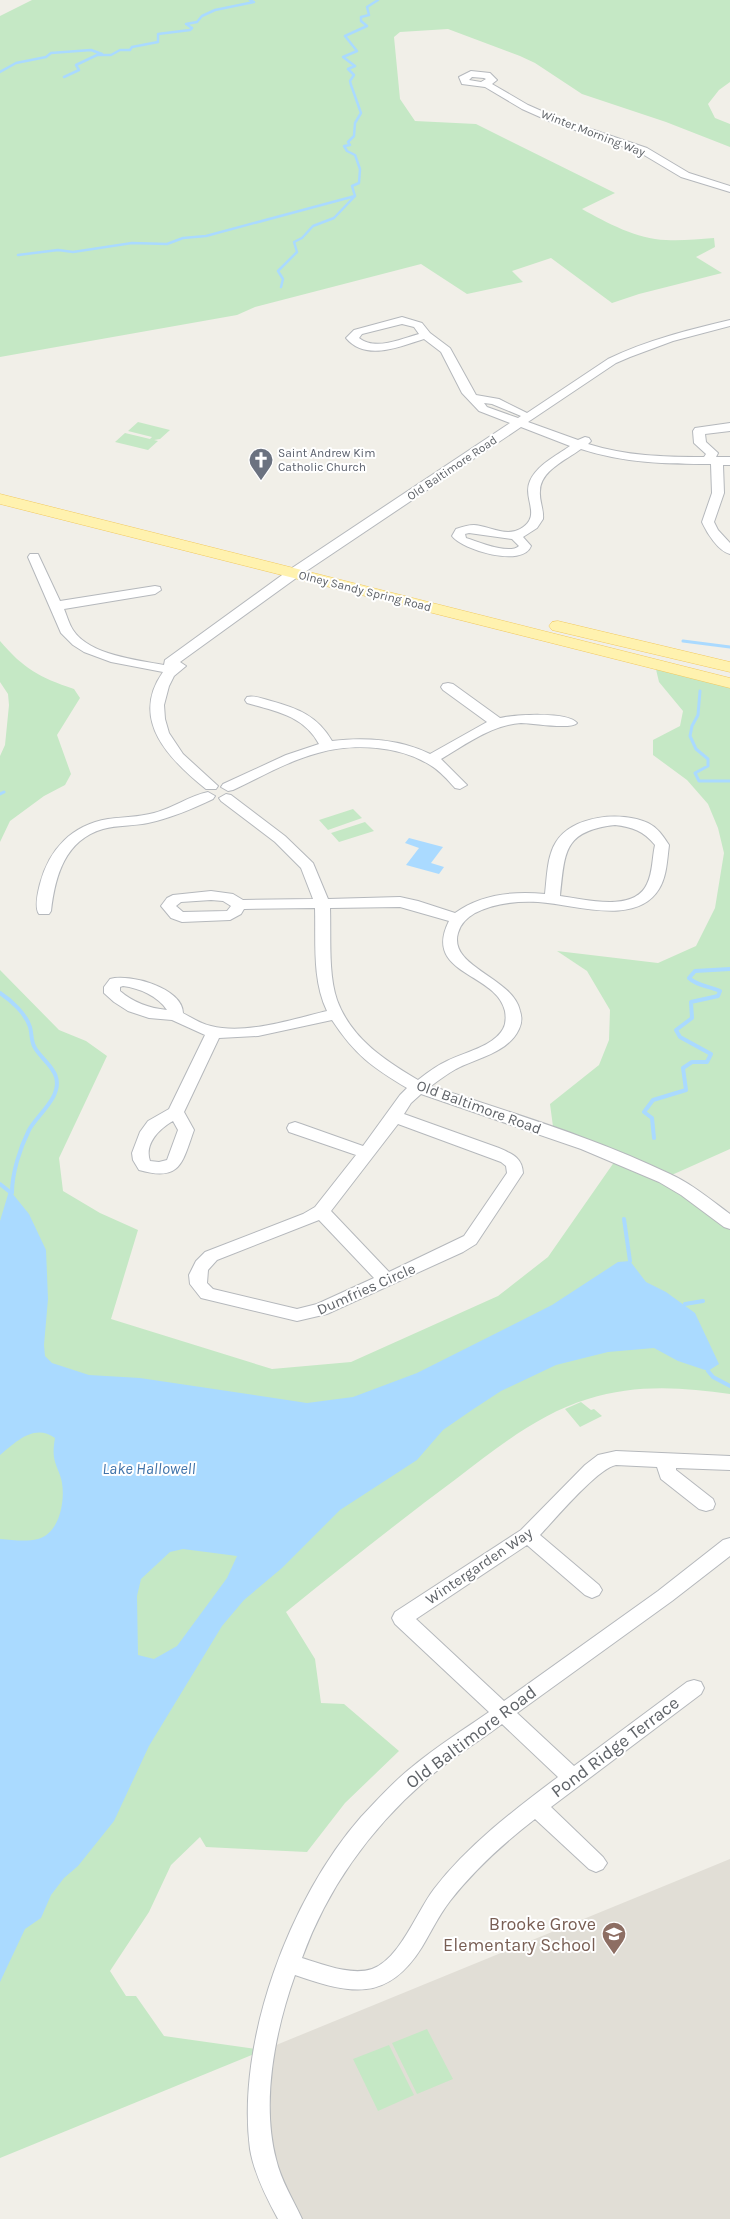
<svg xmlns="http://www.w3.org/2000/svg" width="730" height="2219" font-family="Karla,sans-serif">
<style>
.education{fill:#e1ded6}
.green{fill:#c5e8c5}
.water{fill:#aadaff;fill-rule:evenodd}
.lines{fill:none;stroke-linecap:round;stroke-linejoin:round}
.stream-far2{stroke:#aadaff;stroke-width:2.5}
.stream-far1{stroke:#aadaff;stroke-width:3}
.stream{stroke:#aadaff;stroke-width:4}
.minor-casing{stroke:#b5b8bc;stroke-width:2}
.major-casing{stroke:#f2c960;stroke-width:1}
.minor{fill:#fff;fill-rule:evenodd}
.major{fill:#fff2af;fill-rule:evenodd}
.labels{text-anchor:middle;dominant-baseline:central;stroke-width:4;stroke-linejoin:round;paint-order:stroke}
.far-street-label{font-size:12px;fill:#5f6368;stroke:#fff}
.far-worship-label{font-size:12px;fill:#5b616d;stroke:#fff;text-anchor:start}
.street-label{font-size:15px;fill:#5f6368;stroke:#fff}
.water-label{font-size:16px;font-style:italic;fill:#4174aa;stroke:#fff}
.near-street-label{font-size:18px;fill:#5f6368;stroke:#fff}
.near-education-label{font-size:18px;fill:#785e54;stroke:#fff;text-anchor:end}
</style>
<rect width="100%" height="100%" fill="#f1efe8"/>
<path class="education" d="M730 1859V2219H290L262 2150 264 2050Z"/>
<path class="green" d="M32 0H730V82L719 90 708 104 715 118 730 124V147L666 122 582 94 535 63 520 56 448 29 400 32 394 37 400 99 415 121 476 124 615 193 582 209C607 223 637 239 666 240 682 241 698 239 714 238L715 247 696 257 722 273 639 294 612 303 551 258 512 271 523 282 467 294 421 264 255 307 237 315 0 357V16Z
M138 422 170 430 160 439 154 440 158 441 148 450 115 442 125 433 150 439 152 437 128 431Z
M0 641C24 669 39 677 74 689L80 698 57 735 71 774 65 785 44 796 10 821 0 842V756L5 745 9 705 8 694 0 682Z
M655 665 730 683V1149L665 1178 730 1223V1394C682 1387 635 1384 588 1399 538 1414 497 1448 456 1479 398 1522 342 1567 286 1612L315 1659 321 1703 344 1704 399 1751 345 1803 307 1852 206 1847 200 1837 171 1865 149 1912 110 1971 126 1996H136L164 2036 264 2050 0 2158V970L59 1030 86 1041 107 1056 59 1158 63 1191 100 1213 138 1230 111 1319 272 1369 351 1362 498 1296 548 1257 617 1158 554 1134 550 1104 599 1065 609 1040 610 1010 587 971 557 951 658 963 696 946 715 908 724 853 718 828 708 804 687 780 653 755V740L680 726 683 711 659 682Z
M353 809 362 818 328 830 319 820Z
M365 822 374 831 339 842 331 833Z
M581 1402 591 1410 594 1409 602 1416 580 1427 565 1409Z
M427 2029 453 2079 417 2094 392 2043Z
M389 2045 414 2095 378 2111 353 2059Z"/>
<path class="water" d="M409 838 443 847 431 863 444 867 439 874 406 865 419 848 405 843Z
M9 1191 12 1193 29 1214 46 1250 48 1299 44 1345 45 1356 52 1363 89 1375 140 1378 307 1403 353 1397 417 1373 552 1305 618 1262 630 1261 646 1282 666 1292 695 1313 719 1364 708 1371 678 1361 654 1348 608 1352 556 1365 501 1391 472 1410 443 1430 417 1460 340 1510 282 1568 244 1600 222 1626 149 1746 114 1821 78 1866 64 1878 51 1895 41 1918 25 1929 0 1982V1999V1539C13 1540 26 1542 38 1539 60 1533 65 1501 62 1483 61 1474 55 1466 54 1457 53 1451 54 1444 55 1438 34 1423 16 1442 0 1455V1221ZM183 1549 237 1556 227 1578 177 1646 154 1659 138 1655 137 1596 141 1579 170 1552Z"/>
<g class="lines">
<path class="stream-far2" d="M0 72 16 63 46 57 51 53 91 50 102 54
M64 77 79 70 76 65 97 55H111L120 50H130L132 47 158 42V34L190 30 192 28 186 24 197 22 202 16 215 10 254 2 250 0
M18 255 58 250 73 252 132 243 167 244 183 238 206 236 355 196 352 186 359 183 360 169 355 155 347 151 344 146 350 145 348 142 354 136 355 123 361 113 351 85 350 81 354 75 348 69 355 66 343 57 357 51 345 36 367 26 361 21V17L369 15 367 7 378 0
M281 287 283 279 278 271 297 252 294 242 302 238 313 226 334 218 355 196"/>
<path class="stream-far1" d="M683 641 730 647
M700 691 698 715 692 726 690 736 696 749 708 759V766L695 773 699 781H730
M0 794 4 792"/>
<path class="stream" d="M0 993C11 1000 26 1014 30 1027 32 1034 31 1040 34 1046 39 1057 53 1065 56 1077 62 1097 38 1114 29 1130 20 1148 12 1173 12 1193
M654 1138 652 1118 644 1112 653 1100 686 1090 683 1068 692 1062H707L711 1054 680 1037 676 1030 692 1018 691 1002 718 996 720 991C709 986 697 986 689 978L695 971 730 969
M0 1184 10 1192
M624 1219 630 1261
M685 1304 703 1301
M708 1371 713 1377 730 1386"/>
<defs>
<path id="minor" d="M471 71 490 73 497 80 492 84 528 105 555 117 647 148 689 173 730 186V192L681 177 639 152 549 121 522 109 485 87 462 84 459 77ZM472 77 484 78 486 79 481 82 469 80Z
M402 317 422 323 430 333 450 348 476 395 499 399 527 413 608 359C647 340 688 330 730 320V326L673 341 630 357 616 363 528 422 578 440 585 437 589 438 591 441 588 444C626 456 664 457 704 457L706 454 694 443 693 431 695 428 730 423V431L705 434 706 442 718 453 716 457H730V465H723L724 493 714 522 718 530 730 543V554C718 551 707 533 702 522L712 493 711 464C666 464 624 463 581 449 566 460 540 471 540 491 539 501 544 509 543 519L537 528 523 537 531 546C523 568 462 550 452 536L456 529C462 527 468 525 474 525 489 526 506 537 520 529 543 516 522 499 530 481 537 465 556 456 570 446L521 427 299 576 180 662 186 666 174 676 169 686 164 705 165 719 169 733 183 754 218 786 216 789H206C170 760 129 720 163 672L111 662 84 652 73 645 61 633 28 557 30 554H38L60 601 155 586 160 587 161 590 155 594 64 609C67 616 69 624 73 630 89 655 137 660 164 665L165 660 289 570 510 423 479 411 462 393 441 352 424 339C401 346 366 362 346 338L354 330ZM402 324 414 327 419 334C400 339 376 351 359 338L362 334ZM484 403 492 404 521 416 518 418 487 407ZM469 533 512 539 519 546C509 555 479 542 466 538L465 534Z
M448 683 453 684 500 718C514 715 567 711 577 723 571 730 532 723 521 723 491 725 465 745 441 759L467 785 460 789 455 788C447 779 440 771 430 765 399 745 352 743 318 753 288 761 261 777 233 790L228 791 221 787 223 784 286 755 319 744C304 716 276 711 247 703L245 700 247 697C255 695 263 699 271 701 297 708 318 716 332 741 364 737 401 739 430 754L487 722 443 690 441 687 443 684Z
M208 792 215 796 213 799C192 809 171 818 148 823 133 826 117 825 103 829 65 840 55 876 51 911L49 914H39C34 907 38 892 40 884 49 849 72 825 108 819 123 817 139 817 154 813 173 808 189 796 208 792Z
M226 794 231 795 285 836 313 863 328 899 400 897 418 901 455 913C481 894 514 891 545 894 547 877 547 856 556 842 573 815 622 811 648 823 658 828 663 836 669 845 667 860 667 876 659 889 636 927 573 904 538 902 516 901 495 903 475 913 467 918 461 923 458 933 448 967 513 977 520 1011 522 1017 522 1023 519 1029 508 1053 477 1058 456 1069 447 1074 439 1080 431 1086 511 1113 594 1137 670 1174 692 1184 711 1200 730 1214V1229L724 1227 681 1195 659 1182 581 1149 421 1094 411 1103 404 1114 499 1148C512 1154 522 1157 523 1173L476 1244 463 1252 327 1314 297 1321 201 1298 190 1284 189 1275 196 1261 205 1252 303 1214 315 1207 356 1155 289 1132 287 1128 289 1124 295 1122 301 1124 363 1146 400 1095 407 1088C372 1067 355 1055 332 1020L258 1036 219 1038 184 1112 194 1130C182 1163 181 1182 139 1170L133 1160 132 1153 140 1132 148 1121 169 1109 205 1035 172 1020 149 1018 128 1011 114 1002 104 993V987L110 979C129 973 183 988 183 1013 192 1018 201 1024 211 1026 246 1035 293 1019 327 1011 312 980 316 942 315 908L244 909 241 914 230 920 182 922 171 918 161 906 167 898 173 895 211 891 233 894 243 900 313 899 301 868 275 842 221 801 219 798ZM615 825C632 827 644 831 655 845 652 858 653 872 647 884 634 913 584 899 560 896 565 852 563 831 615 825ZM211 900 223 901 231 906 227 911 183 912 176 906 181 902ZM400 907 449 921C422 975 496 972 505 1011 506 1017 506 1024 503 1029 493 1047 464 1052 447 1061 436 1066 427 1073 418 1080 384 1060 351 1038 337 1000 328 974 331 936 330 908ZM123 986C139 988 158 996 167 1010 149 1008 134 1003 120 991V987ZM173 1121 178 1130 167 1160 159 1162 150 1161C144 1144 159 1129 173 1121ZM398 1124 501 1162 506 1166 507 1173 464 1236 389 1272 331 1211ZM319 1220 374 1278 317 1304 297 1309 213 1289 207 1283 208 1270 217 1260Z
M616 1451 730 1456V1470L676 1468V1470L713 1499 715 1504 713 1509 706 1511 699 1509 661 1479 657 1467 616 1465C598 1468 555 1519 540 1535L599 1585 602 1590 599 1595 592 1598 585 1595 527 1545 416 1619 504 1701 658 1591 723 1540 730 1538V1556L672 1601 517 1713 574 1766 687 1682 694 1680 701 1682 704 1688 701 1694 551 1807 603 1857 607 1863 603 1869 596 1872 589 1869 535 1819C504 1843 474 1870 450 1901 439 1915 431 1932 422 1947 387 2003 350 1994 295 1975 275 2031 261 2101 276 2159 281 2181 293 2199 302 2219H278C266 2197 254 2173 250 2149 236 2041 290 1898 361 1817 377 1800 394 1781 412 1767 436 1747 463 1730 489 1712L395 1624 392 1618 395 1612 521 1530 585 1465 598 1455ZM502 1724 558 1777C514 1810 468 1845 434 1889 417 1911 400 1959 372 1969 351 1976 322 1964 302 1958 327 1889 370 1829 425 1781 448 1760 477 1743 502 1724Z"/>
<path id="major" d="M0 494 730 678V688L0 504Z
M558 621 730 662V672L552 630 549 626 552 622Z"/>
</defs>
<use href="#minor" class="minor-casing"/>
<use href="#major" class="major-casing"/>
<use href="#minor" class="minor"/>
<use href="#major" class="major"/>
</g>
<defs>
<symbol id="church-pin" viewBox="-11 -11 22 30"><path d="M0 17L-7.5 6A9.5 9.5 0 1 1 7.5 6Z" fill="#6b7280" stroke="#fff"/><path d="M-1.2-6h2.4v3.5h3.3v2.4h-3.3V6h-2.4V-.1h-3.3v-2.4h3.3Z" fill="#fff"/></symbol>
<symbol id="school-pin" viewBox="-11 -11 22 30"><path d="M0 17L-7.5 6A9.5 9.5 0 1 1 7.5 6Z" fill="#8d6e63" stroke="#fff"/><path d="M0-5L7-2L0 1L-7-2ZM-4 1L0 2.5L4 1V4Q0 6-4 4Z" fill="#fff"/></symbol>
</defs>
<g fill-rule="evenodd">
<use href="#church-pin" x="247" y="446" width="28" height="38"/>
<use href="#school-pin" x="600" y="1920" width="28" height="38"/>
</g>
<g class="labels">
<g class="far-street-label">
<text transform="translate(593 133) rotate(21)">Winter Morning Way</text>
<text transform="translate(452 468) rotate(-34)">Old Baltimore Road</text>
<text transform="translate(365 591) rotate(14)">Olney Sandy Spring Road</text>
</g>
<g class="far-worship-label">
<text x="278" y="453">Saint Andrew Kim<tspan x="278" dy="14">Catholic Church</tspan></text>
</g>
<g class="street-label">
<text transform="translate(479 1107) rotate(20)">Old Baltimore Road</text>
<text transform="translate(366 1289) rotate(-24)">Dumfries Circle</text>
<text transform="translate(479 1566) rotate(-34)">Wintergarden Way</text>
</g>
<g class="water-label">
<text x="149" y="1468">Lake Hallowell</text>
</g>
<g class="near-street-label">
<text transform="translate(471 1737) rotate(-37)">Old Baltimore Road</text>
<text transform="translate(615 1747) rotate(-37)">Pond Ridge Terrace</text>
</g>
<g class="near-education-label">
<text x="596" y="1924">Brooke Grove<tspan x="596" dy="21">Elementary School</tspan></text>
</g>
</g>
</svg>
